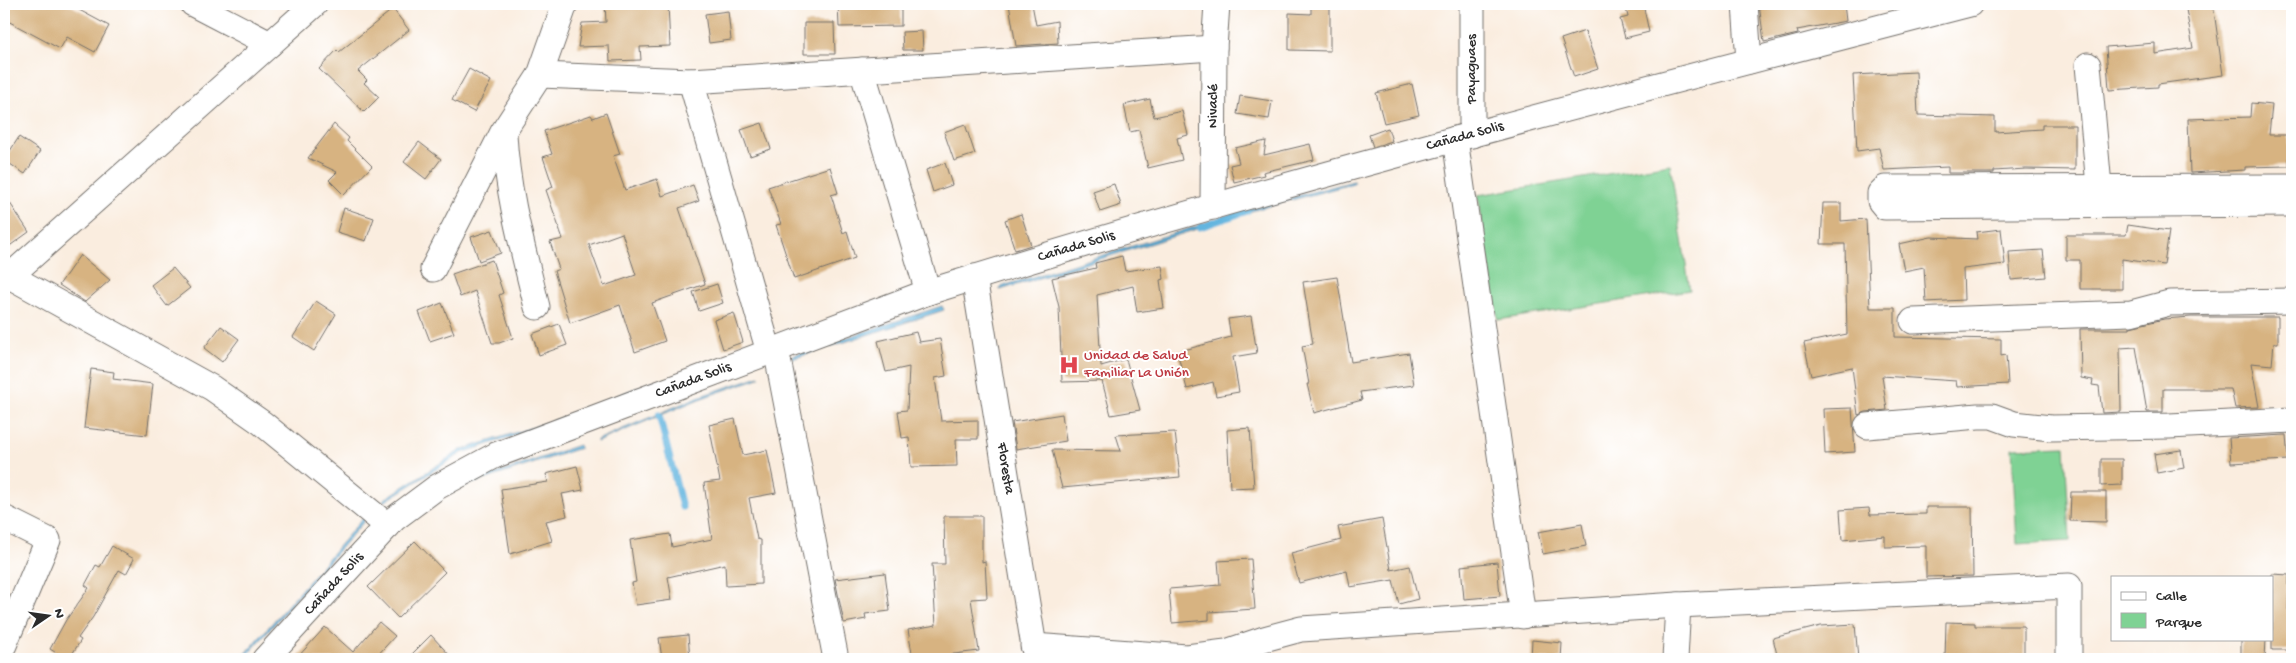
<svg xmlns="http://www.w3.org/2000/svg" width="2296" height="663" font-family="'Gochi Hand',sans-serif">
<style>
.green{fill:#7fd294;stroke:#557e60}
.water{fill:#64b5df;stroke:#487085}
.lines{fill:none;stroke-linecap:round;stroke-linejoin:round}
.stream{stroke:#64b5df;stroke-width:7}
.building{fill:#d7b381;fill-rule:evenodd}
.minor-casing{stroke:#736f6a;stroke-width:27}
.minor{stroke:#fff;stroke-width:25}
.labels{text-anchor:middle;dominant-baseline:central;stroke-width:4;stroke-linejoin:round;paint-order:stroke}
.street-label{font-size:15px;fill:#2b2b2b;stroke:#fff}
.health-label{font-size:15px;fill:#be3a42;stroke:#fff;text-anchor:start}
</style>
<rect width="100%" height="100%" fill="#fff"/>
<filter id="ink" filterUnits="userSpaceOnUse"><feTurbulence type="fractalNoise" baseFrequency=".02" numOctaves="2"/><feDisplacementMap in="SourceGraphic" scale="10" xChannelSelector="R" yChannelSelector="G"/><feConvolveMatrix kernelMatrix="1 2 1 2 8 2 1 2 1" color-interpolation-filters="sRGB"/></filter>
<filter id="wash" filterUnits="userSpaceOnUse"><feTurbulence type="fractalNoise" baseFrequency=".0096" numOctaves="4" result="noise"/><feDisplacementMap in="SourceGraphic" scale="20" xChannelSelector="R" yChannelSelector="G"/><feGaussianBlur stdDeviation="1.12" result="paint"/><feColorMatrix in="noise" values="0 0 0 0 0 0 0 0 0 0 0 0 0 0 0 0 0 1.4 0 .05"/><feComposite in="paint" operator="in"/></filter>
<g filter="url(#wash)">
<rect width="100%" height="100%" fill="#faeddf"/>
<path class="green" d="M1670 164 1690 290 1498 320 1478 195Z
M2065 446 2070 541 2017 544 2012 448Z"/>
<path class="water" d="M1354 181 1355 183 1240 214V211Z
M1207 223V226L1000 290V287Z
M942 306 944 310 792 359 791 356Z
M759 376V378L699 399 597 442V440L698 397Z
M656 380 657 383 566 419 462 453 384 502 383 500 461 450 565 417Z
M579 445 580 448 463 487V485Z
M363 518 365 520 244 659H241Z"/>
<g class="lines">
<path class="stream" d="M1200 227 1247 211
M659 415 682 507"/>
</g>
<g id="blocks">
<path class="building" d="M4 4H68L109 26 95 52 67 37 60 49 4 19Z
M605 4H632V6L668 4 670 46 640 47 641 60 610 61 609 46 578 47 582 23 606 22Z
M838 4H901V26L839 27Z
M1009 4H1032L1036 25 1057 21 1058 43 1016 46Z
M1311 4H1330V51L1289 50V13L1311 14Z
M1625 4H1643L1649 32 1625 38 1620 19 1628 17Z
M1759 4H1844L1846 21 1797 30 1798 34 1764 42Z
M2185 4H2213L2223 75 2158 84V87L2109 90 2106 47 2155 43V54L2193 48Z
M393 9 409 30 358 71 367 80 364 83 379 97 364 112 319 69 337 50 339 52Z
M728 11 731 40 709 43 705 14Z
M804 23H834L835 54H804Z
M922 31 923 50H903L902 32Z
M1585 31 1598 69 1574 77 1561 39Z
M469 69 491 81 474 112 452 100Z
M1916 72 1918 115 1995 117V132L2042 129V125H2075V170L2026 169 1994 171V173H1948V167L1884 170 1879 148 1857 151 1853 75Z
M1412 84 1419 115 1384 123 1376 93Z
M1240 96 1272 101 1269 119 1237 114Z
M1150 99 1154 117 1182 111 1188 135 1177 138 1182 160 1148 168 1139 130 1130 132 1124 105Z
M2251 103 2272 105 2269 135H2289V166L2245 167V170L2190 173 2188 119 2250 117Z
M606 113 620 154 613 156 625 190 657 179 662 196 693 185 699 201 679 208 705 284 652 303 665 341 635 352 620 305 570 323 554 271 559 269 550 242 563 239 546 190 553 187 543 157 552 154 544 131 591 115 593 118ZM622 233 636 275 604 286 589 245Z
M762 123 771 149 750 156 741 130Z
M334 124 349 138 347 141 372 166 344 195 329 180 337 172 308 158Z
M965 124 975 154 954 161 944 132Z
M1388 128 1392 141 1373 147 1369 135Z
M19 137 40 151 25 174 4 160Z
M1266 141 1264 155 1310 144 1314 160 1263 172 1264 175 1234 182 1230 165 1239 163 1235 148Z
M419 142 441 159 426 179 404 162Z
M945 163 952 185 933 192 926 170Z
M830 167 838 193 831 195 843 233 847 231 855 258 794 279 776 225 781 224 768 187Z
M1114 184 1121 205 1100 212 1093 191Z
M4 194 29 232 4 250Z
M1823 203H1841V221L1866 219 1870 308H1895V337L2001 339V356L2006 355 2008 384 1957 387 1956 381 1882 376 1887 410 1866 412 1858 415 1852 367 1811 376 1804 343 1847 334 1845 244H1821Z
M344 208 374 218 366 241 337 232Z
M1021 214 1031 245 1015 250 1005 220Z
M2128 225 2169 231 2164 265 2122 259V289H2080V260H2066V235H2126Z
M2001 229 2005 264 1963 269 1964 300 1926 302 1924 267 1904 271 1899 244 1931 237 1977 239 1976 232Z
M492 230 501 253 479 261 471 237Z
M2043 250 2046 277 2011 280 2009 252Z
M80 255 110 280 85 302 59 285Z
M1122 256 1125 271 1162 266 1164 279 1160 280 1164 308 1137 312 1133 286 1097 295 1101 366 1126 359 1140 410 1111 415 1102 381 1062 382 1059 307 1052 278 1096 268 1095 263Z
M492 260 503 293 499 295 513 338 499 343H492L475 291 460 297 452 274Z
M173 268 190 288 167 306 151 285Z
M1337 277 1351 362 1409 353 1414 385 1360 392 1362 400 1314 413 1307 384H1309L1302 346 1313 344 1303 282Z
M717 284 723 303 699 311 693 292Z
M316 301 336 314 314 351 293 337Z
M442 303 454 333 430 341 419 312Z
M734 313 743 342 723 349 714 320Z
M1251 316 1257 353 1233 357 1239 392 1216 396 1213 382 1187 389 1177 352 1231 337 1228 319Z
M2191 317H2278V343H2274L2272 365 2251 363 2259 407 2235 408 2231 389H2163V412H2147L2136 347 2120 348 2121 412 2102 413 2099 386 2092 385 2093 380 2081 378 2080 329H2130V327L2164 319Z
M559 324 567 345 539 355 532 334Z
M221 326 239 339 222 362 204 348Z
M916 332 919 342 940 339 946 376 935 378 941 421 978 420V439H956L957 466 911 467 909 437 902 438 898 411 907 410 909 367 886 372 878 341Z
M91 369 114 372 113 379 153 384 147 435 84 428Z
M1852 408 1855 452 1825 454 1823 409Z
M1062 414 1066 441 1016 449 1012 422Z
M735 419 743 455 767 450 776 493 749 498 757 539 761 540V584L726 586 725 564 668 577 672 600 636 605 632 583 636 582 630 540 670 534 672 547 712 539 704 483 720 481 709 425Z
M1250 428 1254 487 1230 488 1227 430Z
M1175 432 1180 477 1062 488 1052 450 1121 451 1116 435Z
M2286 435 2288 460 2231 463 2229 438Z
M2181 450 2184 468 2157 473 2154 454Z
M2101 459H2122V485L2101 486Z
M577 466 583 490 562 494 567 516 546 521 552 541 510 554 501 489 548 482 546 474Z
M2071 492H2106V522L2070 521Z
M1926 507H1972L1973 576 1926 577V546L1885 547V536L1842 540 1840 510 1869 508 1870 515 1926 514Z
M944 516H982V562L985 561 987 598 971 599 979 651 913 659 908 630 936 625 932 564H945Z
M1382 519 1391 570 1410 566 1418 599 1399 604 1393 580 1350 587 1347 571 1299 583 1291 553 1341 540 1338 527Z
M1582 524 1586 546 1543 554 1538 532Z
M415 541 445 572 398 618 368 587Z
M112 546 134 559 126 574 119 570 93 617 78 638 81 640 69 659H66L50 649 66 620 89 588 85 585 96 565 100 567Z
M1251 559 1255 609 1209 612V620L1172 623 1169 589 1220 585 1218 561Z
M1497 562 1500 596 1464 599 1461 566Z
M885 573 890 611 865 614 866 619 844 623 835 579Z
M2272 574 2289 575 2288 610 2292 611V650H2272Z
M379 622 395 636 374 659H296L325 627 353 652Z
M1946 622 1975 623V626H2024V656L2011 655V659H1945Z
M1855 624 1858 659H1778L1773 638 1821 626Z
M431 635 453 659H407Z
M688 635 690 659H662L659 638Z
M2241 639H2266L2265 659H2241Z
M1532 640 1562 643 1561 659H1531Z"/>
</g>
</g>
<g filter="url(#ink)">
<use href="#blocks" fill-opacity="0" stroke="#736f6a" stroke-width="1"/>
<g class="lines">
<defs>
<g id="minor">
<path d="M193 4 270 44"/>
<path d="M1745 4 1749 61"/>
<path d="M2088 65 2099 186"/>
<path d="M862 70 928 292"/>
<path d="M540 75 691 81 1214 48"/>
<path d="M691 81 769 352"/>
<path d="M504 134C507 193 523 249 537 307"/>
<path d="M1472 135V4"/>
<path d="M1455 139 1523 616"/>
<path d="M2292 189 2288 187 1885 188 1880 193V201L1885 207 2288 204 2292 201"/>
<path id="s1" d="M1213 207 1214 48 1217 4"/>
<path d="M433 269 503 132 540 75 565 4"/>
<path d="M4 273 212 388 262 423 388 526"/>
<path d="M10 276 315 4"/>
<path id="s2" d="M974 277 1036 659"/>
<path d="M1913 321 2131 313 2169 303 2292 301"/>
<path d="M776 349 836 659"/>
<path d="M1867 426 1978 416H1992L2014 424 2051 428 2169 426 2292 420"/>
<path d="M4 518 48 540 4 645"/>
<path d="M1033 646 1187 657 1226 652 1264 639 1301 629 1678 605 2069 586V659"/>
<path id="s3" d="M265 659 394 519 437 487 496 455 928 292C1272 184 1621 94 1970 4"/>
<path d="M1675 659 1678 605"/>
</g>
</defs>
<use href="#minor" class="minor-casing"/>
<use href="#minor" class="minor"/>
</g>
</g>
<defs>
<symbol id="hospital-bare" viewBox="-9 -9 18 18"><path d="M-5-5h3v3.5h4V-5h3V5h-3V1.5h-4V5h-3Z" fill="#e0444e" stroke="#fff" stroke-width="2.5" paint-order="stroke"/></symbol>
</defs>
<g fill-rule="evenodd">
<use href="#hospital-bare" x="1055" y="351" width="28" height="28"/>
</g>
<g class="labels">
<g class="street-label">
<text transform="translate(1472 69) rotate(-90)">Payaguaes</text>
<text stroke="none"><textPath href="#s1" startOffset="101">Nivaclé</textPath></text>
<text stroke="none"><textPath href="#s3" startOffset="1332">Cañada Solis</textPath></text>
<text stroke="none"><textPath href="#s3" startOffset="928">Cañada Solis</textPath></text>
<text stroke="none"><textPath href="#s3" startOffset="522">Cañada Solis</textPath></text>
<text stroke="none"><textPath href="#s2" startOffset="194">Floresta</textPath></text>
<text stroke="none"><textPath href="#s3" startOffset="102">Cañada Solis</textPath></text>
</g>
<g class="health-label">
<text x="1084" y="356">Unidad de Salud<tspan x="1084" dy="17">Familiar La Unión</tspan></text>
</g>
</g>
<rect width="2296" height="663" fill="none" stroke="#fff" stroke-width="20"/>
<rect x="2111" y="576" width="162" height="65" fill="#ffffff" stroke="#aaaaaa"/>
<rect x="2121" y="592" width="25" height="8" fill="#ffffff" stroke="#aaaaaa"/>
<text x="2156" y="600" font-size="15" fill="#2b2b2b">Calle</text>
<rect x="2121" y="613" width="25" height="15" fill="#7fd294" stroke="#aaaaaa"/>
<text x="2156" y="626" font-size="15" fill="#2b2b2b">Parque</text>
<g transform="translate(48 616) rotate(77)" stroke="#ffffff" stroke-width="4" paint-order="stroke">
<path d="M0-4L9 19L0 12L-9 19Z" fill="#2b2b2b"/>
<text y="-8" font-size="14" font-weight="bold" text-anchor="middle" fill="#2b2b2b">N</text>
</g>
</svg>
